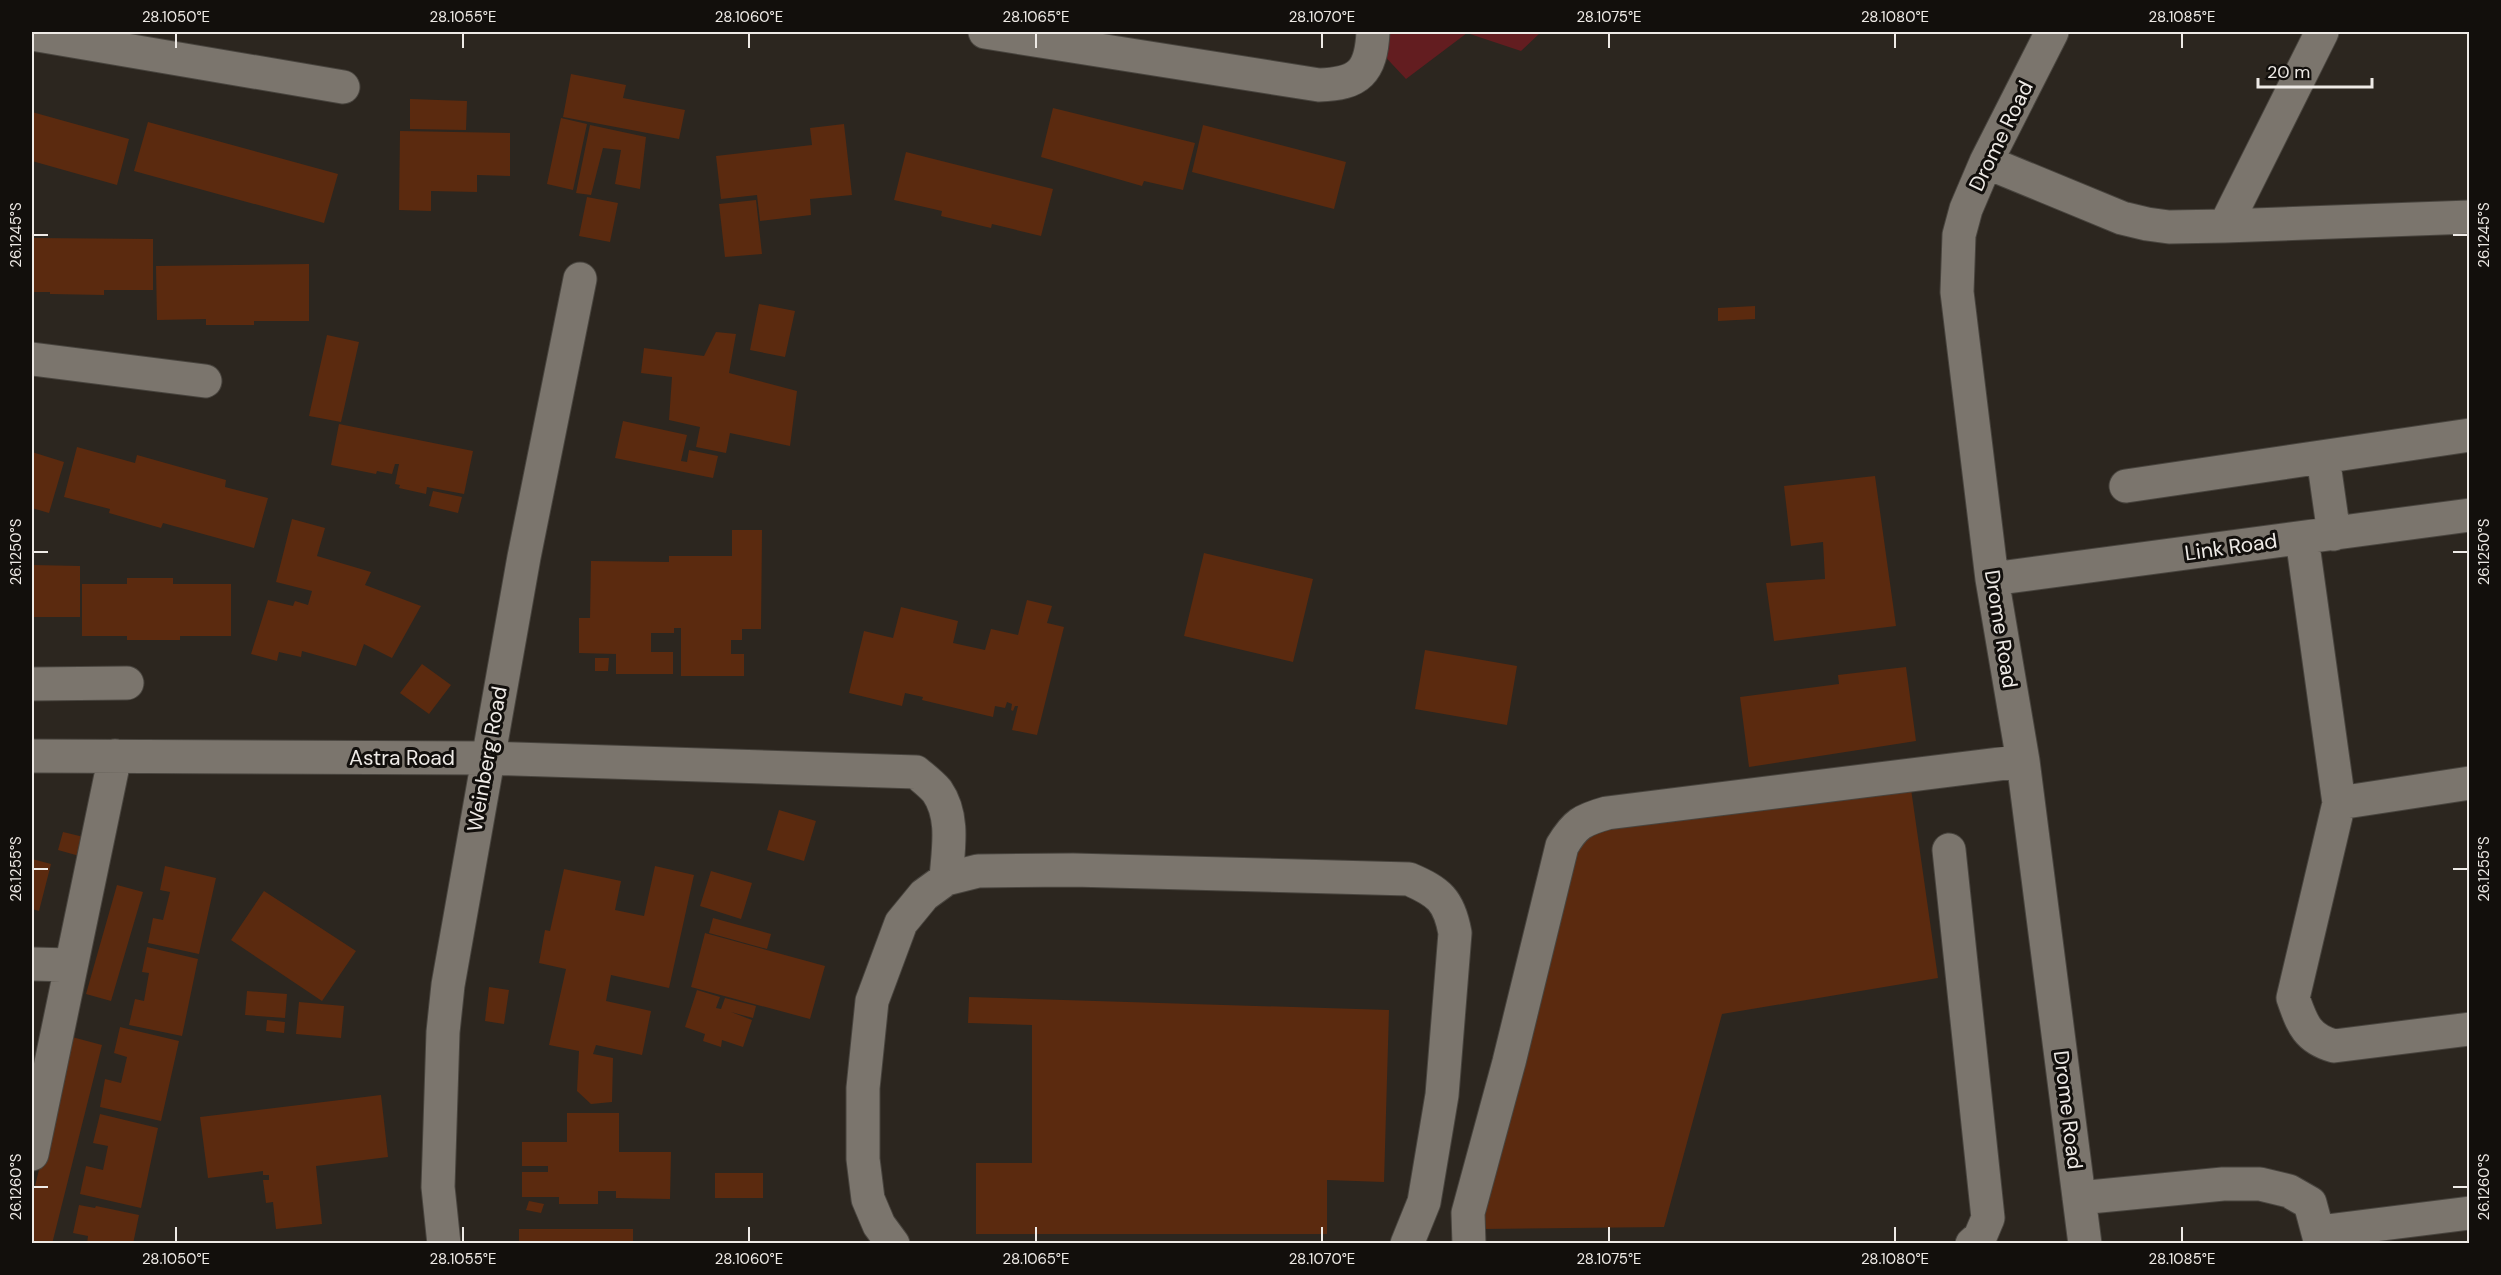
<svg xmlns="http://www.w3.org/2000/svg" width="2501" height="1275" font-family="'DM Sans',sans-serif">
<style>
.green{fill:#631d20}
.building{fill:#5b2a0f}
.lines{fill:none;stroke-linecap:round;stroke-linejoin:round}
.minor-casing{stroke:#48443e;stroke-width:35}
.minor{stroke:#7b756d;stroke-width:33}
.ticks{fill:none;stroke:#eeeae6;stroke-width:2}
.labels{text-anchor:middle;dominant-baseline:central;stroke-width:6;stroke-linejoin:round;paint-order:stroke}
.street-label{font-size:21px;fill:#eeeae6;stroke:#120f0c}
.neatline{fill:none;stroke:#eeeae6;stroke-width:2}
.ticks-label{font-size:15px;text-anchor:middle;fill:#eeeae6}
</style>
<rect width="100%" height="100%" fill="#2c261f"/>
<path class="green" d="M1384 32H1541L1521 51 1467 33 1406 79 1378 49Z"/>
<path class="building" d="M571 74 626 85 623 98 685 110 679 139 563 117Z
M410 99 467 101 466 130 410 129Z
M1053 108 1195 143 1183 190 1144 181 1142 186 1041 157Z
M32 112 129 139 117 185 32 161Z
M561 118 587 124 573 190 547 184Z
M148 122 338 174 324 223 134 171Z
M844 124 852 195 810 199 811 215 760 221 757 195 721 199 716 156 812 145 810 128Z
M590 125 646 137 640 189 615 184 621 150 603 148 591 195 576 193Z
M1203 125 1346 162 1334 209 1192 172Z
M400 131 510 133V176L477 175V192L431 191V211L399 210Z
M906 152 1053 189 1041 236 992 224 991 228 941 216 942 211 894 200Z
M587 197 618 203 610 242 579 236Z
M756 200 762 254 725 257 719 204Z
M32 238 153 239V290H104V295L50 294V292H32Z
M309 264V321H254V325H206V319L157 320 156 266Z
M759 304 795 311 785 357 750 350Z
M1755 306V319L1718 321V308Z
M716 332 736 334 729 373 797 391 790 446 730 433 726 453 696 447 700 427 669 420 672 377 641 373 644 348 704 356Z
M327 335 359 342 341 422 309 416Z
M623 421 687 435 681 461 687 462 689 450 718 456 713 478 615 458Z
M339 424 473 451 464 494 427 487 426 494 399 488 400 485 395 484 399 464H395L392 474 377 471 376 474 331 465Z
M77 447 135 463 137 455 226 480 225 487 268 498 254 548 163 523 161 528 109 513 110 509 64 497Z
M32 452 64 462 49 513 32 508Z
M1875 476 1896 626 1774 641 1766 583 1825 579 1823 542 1791 546 1784 486Z
M433 491 462 497 458 513 429 506Z
M292 519 325 528 317 556 371 572 365 585 421 606 392 658 364 644 356 666 302 651 301 657 279 652 277 661 251 654 268 600 293 606 295 601 308 605 312 591 276 582Z
M732 530H762L761 629H742V640H731V654H744V676H681V628H674V633H651V652H673V674H616V654L579 653V618H590L591 561 669 562V556H732Z
M1204 553 1313 579 1293 662 1184 636Z
M32 565 80 566V617H32Z
M127 578H173V584H231V636H180V640H127V636H82V584H127Z
M1027 600 1052 606 1047 623 1064 627 1037 735 1012 730 1018 706H1015L1013 711 1011 710 1012 704 1007 702 1005 708 995 706 993 717 922 700 923 697 905 693 902 706 849 693 864 631 893 638 901 607 958 621 953 643 985 650 991 629 1018 635Z
M1425 650 1517 666 1507 725 1415 709Z
M595 658H609L608 671H595Z
M422 664 451 685 429 714 400 693Z
M1906 667 1916 741 1749 767 1740 697 1839 684 1838 675Z
M1911 789 1938 978 1722 1014 1664 1227 1480 1229 1574 850 1596 828Z
M779 810 816 821 804 861 767 850Z
M63 832 88 838 83 857 58 850Z
M32 859 51 864 39 911 32 909Z
M165 866 216 878 199 954 148 943 153 918 163 920 170 892 160 890Z
M655 866 694 875 669 988 611 975 606 1001 651 1011 642 1055 596 1045 593 1054 613 1058 612 1102 591 1104 577 1091 579 1051 549 1045 566 969 539 963 545 930 550 931 564 869 621 881 615 910 644 916Z
M711 871 752 883 741 919 700 906Z
M117 885 143 892 111 1001 86 994Z
M264 891 356 951 322 1001 231 940Z
M713 918 771 934 767 949 709 933Z
M705 933 825 966 810 1019 691 987Z
M147 947 198 959 182 1036 129 1025 135 999 144 1001 149 973 142 972Z
M489 987 509 990 504 1024 485 1021Z
M697 990 720 997 716 1008 721 1009 725 998 756 1006 753 1018 731 1012 752 1020 743 1047 722 1040 721 1047 703 1041 705 1034 685 1027Z
M247 991 287 994 285 1018 245 1015Z
M969 997 1389 1010 1384 1182 1327 1180V1234H976V1163H1032V1025L968 1023Z
M299 1002 344 1006 341 1038 296 1034Z
M267 1020 285 1022 284 1033 266 1031Z
M120 1027 179 1041 161 1121 100 1107 105 1079 121 1083 127 1057 114 1053Z
M72 1037 102 1045 52 1244H32V1198Z
M381 1095 388 1157 316 1166 322 1224 276 1229 273 1202 266 1203 263 1180H269V1175H263V1171L208 1178 200 1117Z
M567 1113H619V1152H671L670 1199 616 1198V1191H598V1204H559V1197H522V1172H548V1166H522V1142H567Z
M100 1114 158 1128 141 1208 80 1194 86 1166 103 1170 108 1146 93 1143Z
M715 1173H763V1198H715Z
M529 1201 544 1204 541 1213 526 1210Z
M79 1205 95 1208 96 1206 139 1215 133 1244H87L88 1236 73 1233Z
M519 1229H633V1244H519Z"/>
<g class="lines">
<defs>
<path id="minor" d="M985 32 1319 85C1359 84 1371 72 1373 32
M2052 32 1986 162 1966 209 1959 235 1957 292 1992 579 2023 761 2085 1244
M32 34 343 87
M1986 162 2122 218 2147 224 2169 227 2225 226 2470 217
M2225 226 2322 32
M32 359 205 381
M2323 457 2334 534
M2126 486 2470 435
M2302 538 2339 803 2293 998C2302 1023 2306 1038 2334 1046L2470 1029
M1992 579 2470 515
M32 684 127 683
M32 756 486 758 916 772C923 778 931 784 937 791 955 817 948 850 946 879
M2339 803 2470 783
M1949 850 1988 1218 1980 1237 1972 1244
M32 964 71 965
M32 1154 115 756
M2079 1198 2223 1184H2260L2289 1191 2310 1203 2321 1244
M2319 1232 2470 1213
M444 1244 438 1187 443 1032 448 985 524 557 580 279
M893 1244 879 1225 868 1199 863 1159V1088L872 1001 901 923 924 895 946 879 978 871 1073 870 1409 879C1439 892 1449 900 1455 933L1442 1095 1424 1202 1407 1244
M1469 1244 1468 1213 1509 1062 1562 846C1575 824 1582 820 1607 813L2023 761"/>
</defs>
<use href="#minor" class="minor-casing"/>
<use href="#minor" class="minor"/>
</g>
<path class="ticks" d="M176 33V48M463 33V48M749 33V48M1036 33V48M1322 33V48M1609 33V48M1895 33V48M2182 33V48M33 235H48M2453 235H2468M33 552H48M2453 552H2468M33 869H48M2453 869H2468M33 1187H48M2453 1187H2468M176 1227V1242M463 1227V1242M749 1227V1242M1036 1227V1242M1322 1227V1242M1609 1227V1242M1895 1227V1242M2182 1227V1242"/>
<g class="labels">
<g class="street-label">
<text transform="translate(2001 136) rotate(-64)">Drome Road</text>
<text transform="translate(2231 547) rotate(-8)">Link Road</text>
<text transform="translate(2001 629) rotate(81)">Drome Road</text>
<text x="402" y="758">Astra Road</text>
<text transform="translate(487 759) rotate(-80)">Weinberg Road</text>
<text transform="translate(2068 1110) rotate(83)">Drome Road</text>
</g>
</g>
<rect width="2501" height="1275" fill="none" stroke="#120f0c" stroke-width="66"/>
<path d="M2258 78v9h114v-9" fill="none" stroke="#eeeae6" stroke-width="3"/>
<text x="2267" y="78" font-size="18" fill="#eeeae6" stroke="#120f0c" stroke-width="4.5" paint-order="stroke">20 m</text>
<rect x="33" y="33" width="2435" height="1209" class="neatline"/>
<g class="ticks-label">
<text x="176" y="22">28.1050°E</text>
<text x="463" y="22">28.1055°E</text>
<text x="749" y="22">28.1060°E</text>
<text x="1036" y="22">28.1065°E</text>
<text x="1322" y="22">28.1070°E</text>
<text x="1609" y="22">28.1075°E</text>
<text x="1895" y="22">28.1080°E</text>
<text x="2182" y="22">28.1085°E</text>
<text transform="translate(16 235) rotate(-90)" y="5">26.1245°S</text>
<text transform="translate(2484 235) rotate(-90)" y="5">26.1245°S</text>
<text transform="translate(16 552) rotate(-90)" y="5">26.1250°S</text>
<text transform="translate(2484 552) rotate(-90)" y="5">26.1250°S</text>
<text transform="translate(16 869) rotate(-90)" y="5">26.1255°S</text>
<text transform="translate(2484 869) rotate(-90)" y="5">26.1255°S</text>
<text transform="translate(16 1187) rotate(-90)" y="5">26.1260°S</text>
<text transform="translate(2484 1187) rotate(-90)" y="5">26.1260°S</text>
<text x="176" y="1264">28.1050°E</text>
<text x="463" y="1264">28.1055°E</text>
<text x="749" y="1264">28.1060°E</text>
<text x="1036" y="1264">28.1065°E</text>
<text x="1322" y="1264">28.1070°E</text>
<text x="1609" y="1264">28.1075°E</text>
<text x="1895" y="1264">28.1080°E</text>
<text x="2182" y="1264">28.1085°E</text>
</g>
</svg>
